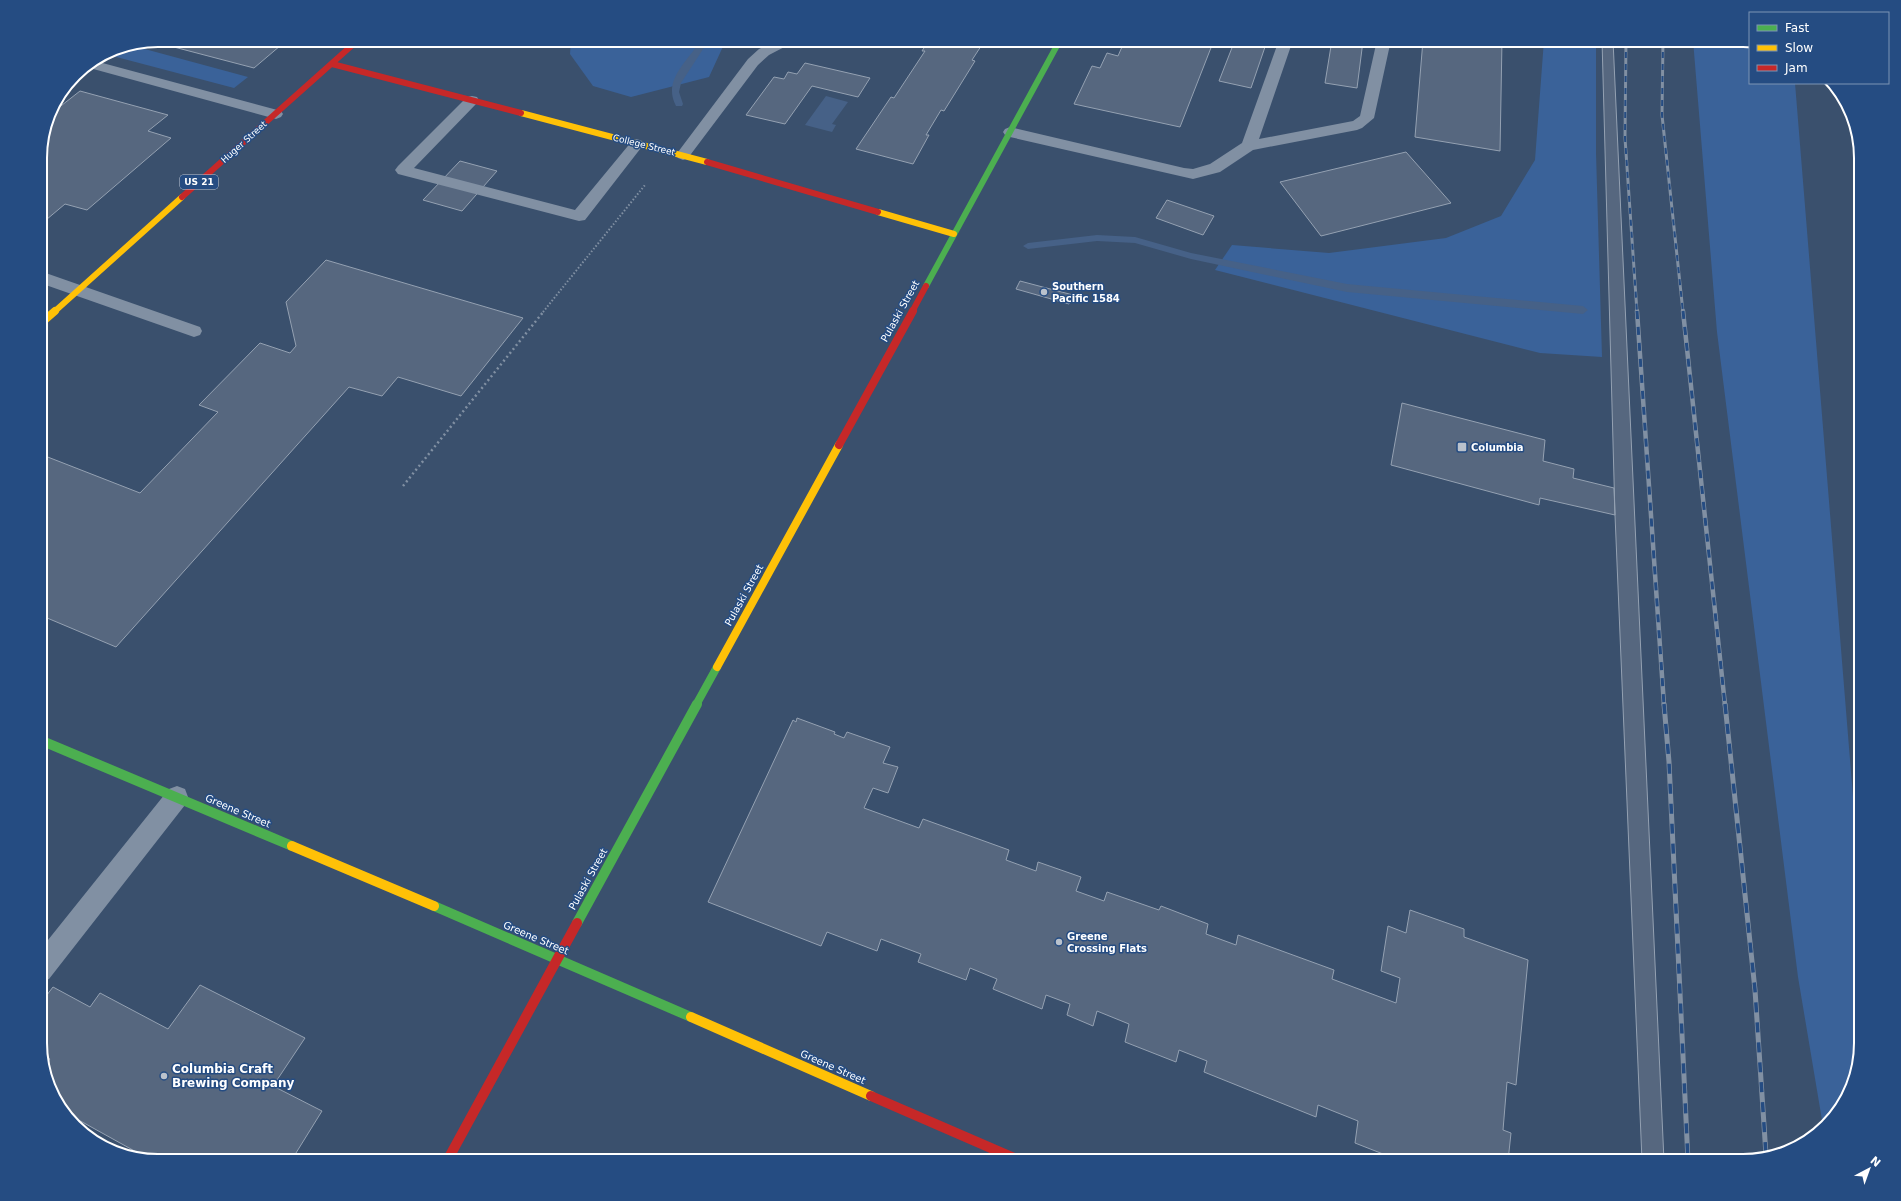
<svg xmlns="http://www.w3.org/2000/svg" width="1901" height="1201" font-family="'DejaVu Sans',sans-serif">
<style>
.green{fill:#3a6299}
.water{fill:#466187}
.lines{fill:none;stroke-linecap:round;stroke-linejoin:round}
.stream{fill:#466187;fill-rule:evenodd}
.building{fill:#56677f;stroke:#94a1b2}
.path-far1{stroke:#8190a3;stroke-width:2;stroke-dasharray:1.5 2;stroke-linecap:butt}
.path{stroke:#8190a3;stroke-width:2.5;stroke-dasharray:2 3;stroke-linecap:butt}
.lane{fill:#8190a3;fill-rule:evenodd}
.fast-far2{stroke:#4caf50;stroke-width:6}
.fast-far1{stroke:#4caf50;stroke-width:8}
.fast{stroke:#4caf50;stroke-width:10}
.slow-far2{stroke:#ffc107;stroke-width:6}
.slow-far1{stroke:#ffc107;stroke-width:8}
.slow{stroke:#ffc107;stroke-width:10}
.jam-far2{stroke:#c62828;stroke-width:6}
.jam-far1{stroke:#c62828;stroke-width:8}
.jam{stroke:#c62828;stroke-width:10}
.rail-far2-casing{stroke:#8190a3;stroke-width:3}
.rail-far1-casing{stroke:#8190a3;stroke-width:4.5}
.rail-casing{stroke:#8190a3;stroke-width:5}
.rail-far2{stroke:#254c82;stroke-width:2;stroke-dasharray:6;stroke-linecap:butt}
.rail-far1{stroke:#254c82;stroke-width:3;stroke-dasharray:8;stroke-linecap:butt}
.rail{stroke:#254c82;stroke-width:3.5;stroke-dasharray:10;stroke-linecap:butt}
.poi-dot{fill:#bac2cc;stroke:#254c82;stroke-width:1.5}
.labels{text-anchor:middle;dominant-baseline:central;stroke-width:3;stroke-linejoin:round;paint-order:stroke}
.far-street-label{font-size:9px;fill:#fff;stroke:#254c82}
.shield{fill:#254c82;stroke:#bec9da;stroke-width:1}
.shield-label{font-size:9px;font-weight:bold;fill:#fff}
.poi-label{font-size:10px;font-weight:bold;fill:#fff;stroke:#254c82;text-anchor:start}
.street-label{font-size:10px;fill:#fff;stroke:#254c82}
.near-poi-label{font-size:12px;font-weight:bold;fill:#fff;stroke:#254c82;text-anchor:start}
.rim{fill:none;stroke:#fff;stroke-width:2}
</style>
<rect width="100%" height="100%" fill="#3a506d"/>
<path class="green" d="M571 40H726L709 77 631 97 593 86 570 54Z
M1544 40H1596V153L1602 357 1540 353 1215 270 1232 245 1329 253 1446 238 1501 216 1535 160Z
M1693 40H1743L1750 42V83H1795L1858 858 1861 874V1044L1841 1108 1823 1126 1798 977 1717 332Z
M130 45 248 77 234 88 105 54 113 49Z"/>
<path class="water" d="M826 96 848 102 832 124 836 125 832 132 805 125Z"/>
<g class="lines">
<path class="stream" d="M701 40H709L681 83 679 92 683 104 682 106H676C662 80 688 61 701 40Z
M1097 235 1135 237 1191 253 1347 284 1583 306 1588 310 1583 314 1347 292 1191 259 1135 243 1097 241 1028 249 1023 246 1028 243Z"/>
</g>
<path class="building" d="M158 40H287L254 68 151 41Z
M929 40H985L972 60 975 61 944 111 941 110 926 135H929L913 164 856 149 891 97 894 98 925 51H922Z
M1125 40H1214L1180 127 1074 104 1092 66 1100 68 1107 53 1118 56Z
M1235 40H1249L1266 44 1251 88 1219 81Z
M1332 40 1363 41 1357 88 1325 83Z
M1423 40H1502L1500 151 1415 137Z
M1602 40H1613L1664 1161H1642L1615 515Z
M805 63 870 78 858 97 812 86 785 124 746 115 774 77 784 79 788 72 797 74Z
M80 91 168 115 148 131 171 138 87 210 65 204 40 225V150L48 116Z
M1406 152 1451 203 1321 236 1280 182Z
M460 161 497 171 462 211 423 200Z
M1167 200 1214 216 1203 235 1156 218Z
M326 260 523 318 461 396 398 377 382 396 349 387 116 647 40 615V454L140 493 218 412 199 405 260 343 290 353 296 346 286 302Z
M1020 281 1073 295 1069 304 1016 289Z
M1402 403 1545 440 1543 461 1574 469 1573 478 1614 488 1615 515 1540 498 1539 505 1391 465Z
M797 718 835 732 834 734 844 738 847 732 890 747 883 763 898 767 888 793 873 788 864 808 919 828 923 819 1009 850 1006 860 1036 871 1038 862 1081 877 1076 891 1104 901 1107 892 1159 910 1161 906 1208 924 1206 934 1236 945 1238 935 1334 970 1332 979 1396 1003 1400 978 1381 971 1388 926 1406 933 1410 910 1464 929V937L1528 960 1516 1085 1507 1082 1503 1130 1511 1133 1508 1161H1401L1355 1143 1358 1121 1318 1105 1316 1117 1204 1072 1207 1061 1179 1050 1176 1062 1125 1042 1129 1024 1097 1011 1093 1026 1067 1015 1070 1004 1046 995 1042 1009 993 989 997 979 970 968 966 980 918 962 921 954 881 939 877 951 827 932 821 946 708 902 793 720 796 722Z
M200 985 305 1038 273 1086 322 1111 291 1161H158L149 1159 66 1113 56 1102 45 1065 50 1059 41 1054 40 1051V1004L53 987 90 1007 100 993 168 1029Z"/>
<g class="lines">
<path class="path-far1" d="M543 312 645 185"/>
<path class="path" d="M403 486 544 311"/>
<path class="lane" d="M777 40H794L792 43 769 55 758 65 688 158 683 160 678 158 676 155 678 152 748 59 759 49Z
M1279 40H1293L1259 139 1353 121 1360 116 1377 40H1391L1374 118 1362 128 1357 130 1253 150 1220 172 1193 179 1010 137 1005 135 1003 132 1005 129 1010 127 1184 168 1193 169 1210 164 1242 143Z
M95 61 281 111 283 114 281 117 276 119 86 67Z
M472 96 477 97 479 100 477 103 414 168 575 210 632 141 637 139 642 141 644 144 585 220 579 221 398 174 395 170 398 166 467 97Z
M40 271 200 327 202 331 200 335 194 337 40 283Z
M177 786 185 789 188 797 185 805 49 979 40 982V950L169 789Z"/>
<path class="fast-far2" d="M926 286 1060 40"/>
<path class="fast-far1" d="M696 705 717 667"/>
<path class="fast" d="M40 740 292 846
M434 906 691 1017
M577 923 697 704"/>
<path class="slow-far2" d="M521 113 707 162
M878 212 954 234
M54 312 182 197"/>
<path class="slow-far1" d="M40 324 55 311
M717 667 839 445"/>
<path class="slow" d="M292 846 434 906
M691 1017 871 1096"/>
<path class="jam-far2" d="M332 64 521 113
M707 162 878 212
M182 197 358 40
M912 312 926 286"/>
<path class="jam-far1" d="M839 445 913 311"/>
<path class="jam" d="M871 1096 1021 1161
M447 1161 577 923"/>
<defs>
<path id="rail-far2" d="M1626 40 1625 138 1637 312
M1663 40 1662 115 1683 312"/>
<path id="rail-far1" d="M1637 311 1664 705
M1683 311 1725 705"/>
<path id="rail" d="M1664 704 1669 762 1688 1161
M1725 704 1755 990 1766 1155"/>
</defs>
<use href="#rail-far2" class="rail-far2-casing"/>
<use href="#rail-far1" class="rail-far1-casing"/>
<use href="#rail" class="rail-casing"/>
<use href="#rail-far2" class="rail-far2"/>
<use href="#rail-far1" class="rail-far1"/>
<use href="#rail" class="rail"/>
</g>
<g class="poi-dot">
<circle cx="1044" cy="292" r="4"/>
<rect x="1457" y="442" width="10" height="10" rx="2"/>
<circle cx="1059" cy="942" r="4"/>
<circle cx="164" cy="1076" r="4"/>
</g>
<g class="labels">
<g class="far-street-label">
<text transform="translate(244 142) rotate(-42)">Huger Street</text>
<text transform="translate(644 145) rotate(14)">College Street</text>
</g>
<rect class="shield" x="180" y="175" width="38" height="14" rx="3"/>
<g class="shield-label">
<text x="199" y="182">US 21</text>
</g>
<g class="poi-label">
<text x="1052" y="286">Southern<tspan x="1052" dy="12">Pacific 1584</tspan></text>
<text x="1471" y="447">Columbia</text>
<text x="1067" y="936">Greene<tspan x="1067" dy="12">Crossing Flats</tspan></text>
</g>
<g class="street-label">
<text transform="translate(900 311) rotate(-61)">Pulaski Street</text>
<text transform="translate(744 595) rotate(-61)">Pulaski Street</text>
<text transform="translate(238 811) rotate(23)">Greene Street</text>
<text transform="translate(588 879) rotate(-61)">Pulaski Street</text>
<text transform="translate(536 938) rotate(23)">Greene Street</text>
<text transform="translate(833 1067) rotate(24)">Greene Street</text>
</g>
<g class="near-poi-label">
<text x="172" y="1069">Columbia Craft<tspan x="172" dy="14">Brewing Company</tspan></text>
</g>
</g>
<path d="M0 0H1901V1201H0ZM158 47H1743A111 111 0 0 1 1854 158V1043A111 111 0 0 1 1743 1154H158A111 111 0 0 1 47 1043V158A111 111 0 0 1 158 47Z" fill="#254c82" fill-rule="evenodd"/>
<path class="rim" d="M158 47H1743A111 111 0 0 1 1854 158V1043A111 111 0 0 1 1743 1154H158A111 111 0 0 1 47 1043V158A111 111 0 0 1 158 47Z"/>
<rect x="1749" y="12" width="140" height="72" fill="#254c82" stroke="#7c94b4"/>
<rect x="1757" y="25" width="20" height="6" fill="#4caf50" stroke="#7c94b4"/>
<text x="1785" y="32" font-size="12" fill="#ffffff">Fast</text>
<rect x="1757" y="45" width="20" height="6" fill="#ffc107" stroke="#7c94b4"/>
<text x="1785" y="52" font-size="12" fill="#ffffff">Slow</text>
<rect x="1757" y="65" width="20" height="6" fill="#c62828" stroke="#7c94b4"/>
<text x="1785" y="72" font-size="12" fill="#ffffff">Jam</text>
<g transform="translate(1869 1169) rotate(41)" stroke="#254c82" stroke-width="3" paint-order="stroke">
<path d="M0-3L7 15L0 10L-7 15Z" fill="#ffffff"/>
<text y="-6" font-size="11" font-weight="bold" text-anchor="middle" fill="#ffffff">N</text>
</g>
</svg>
